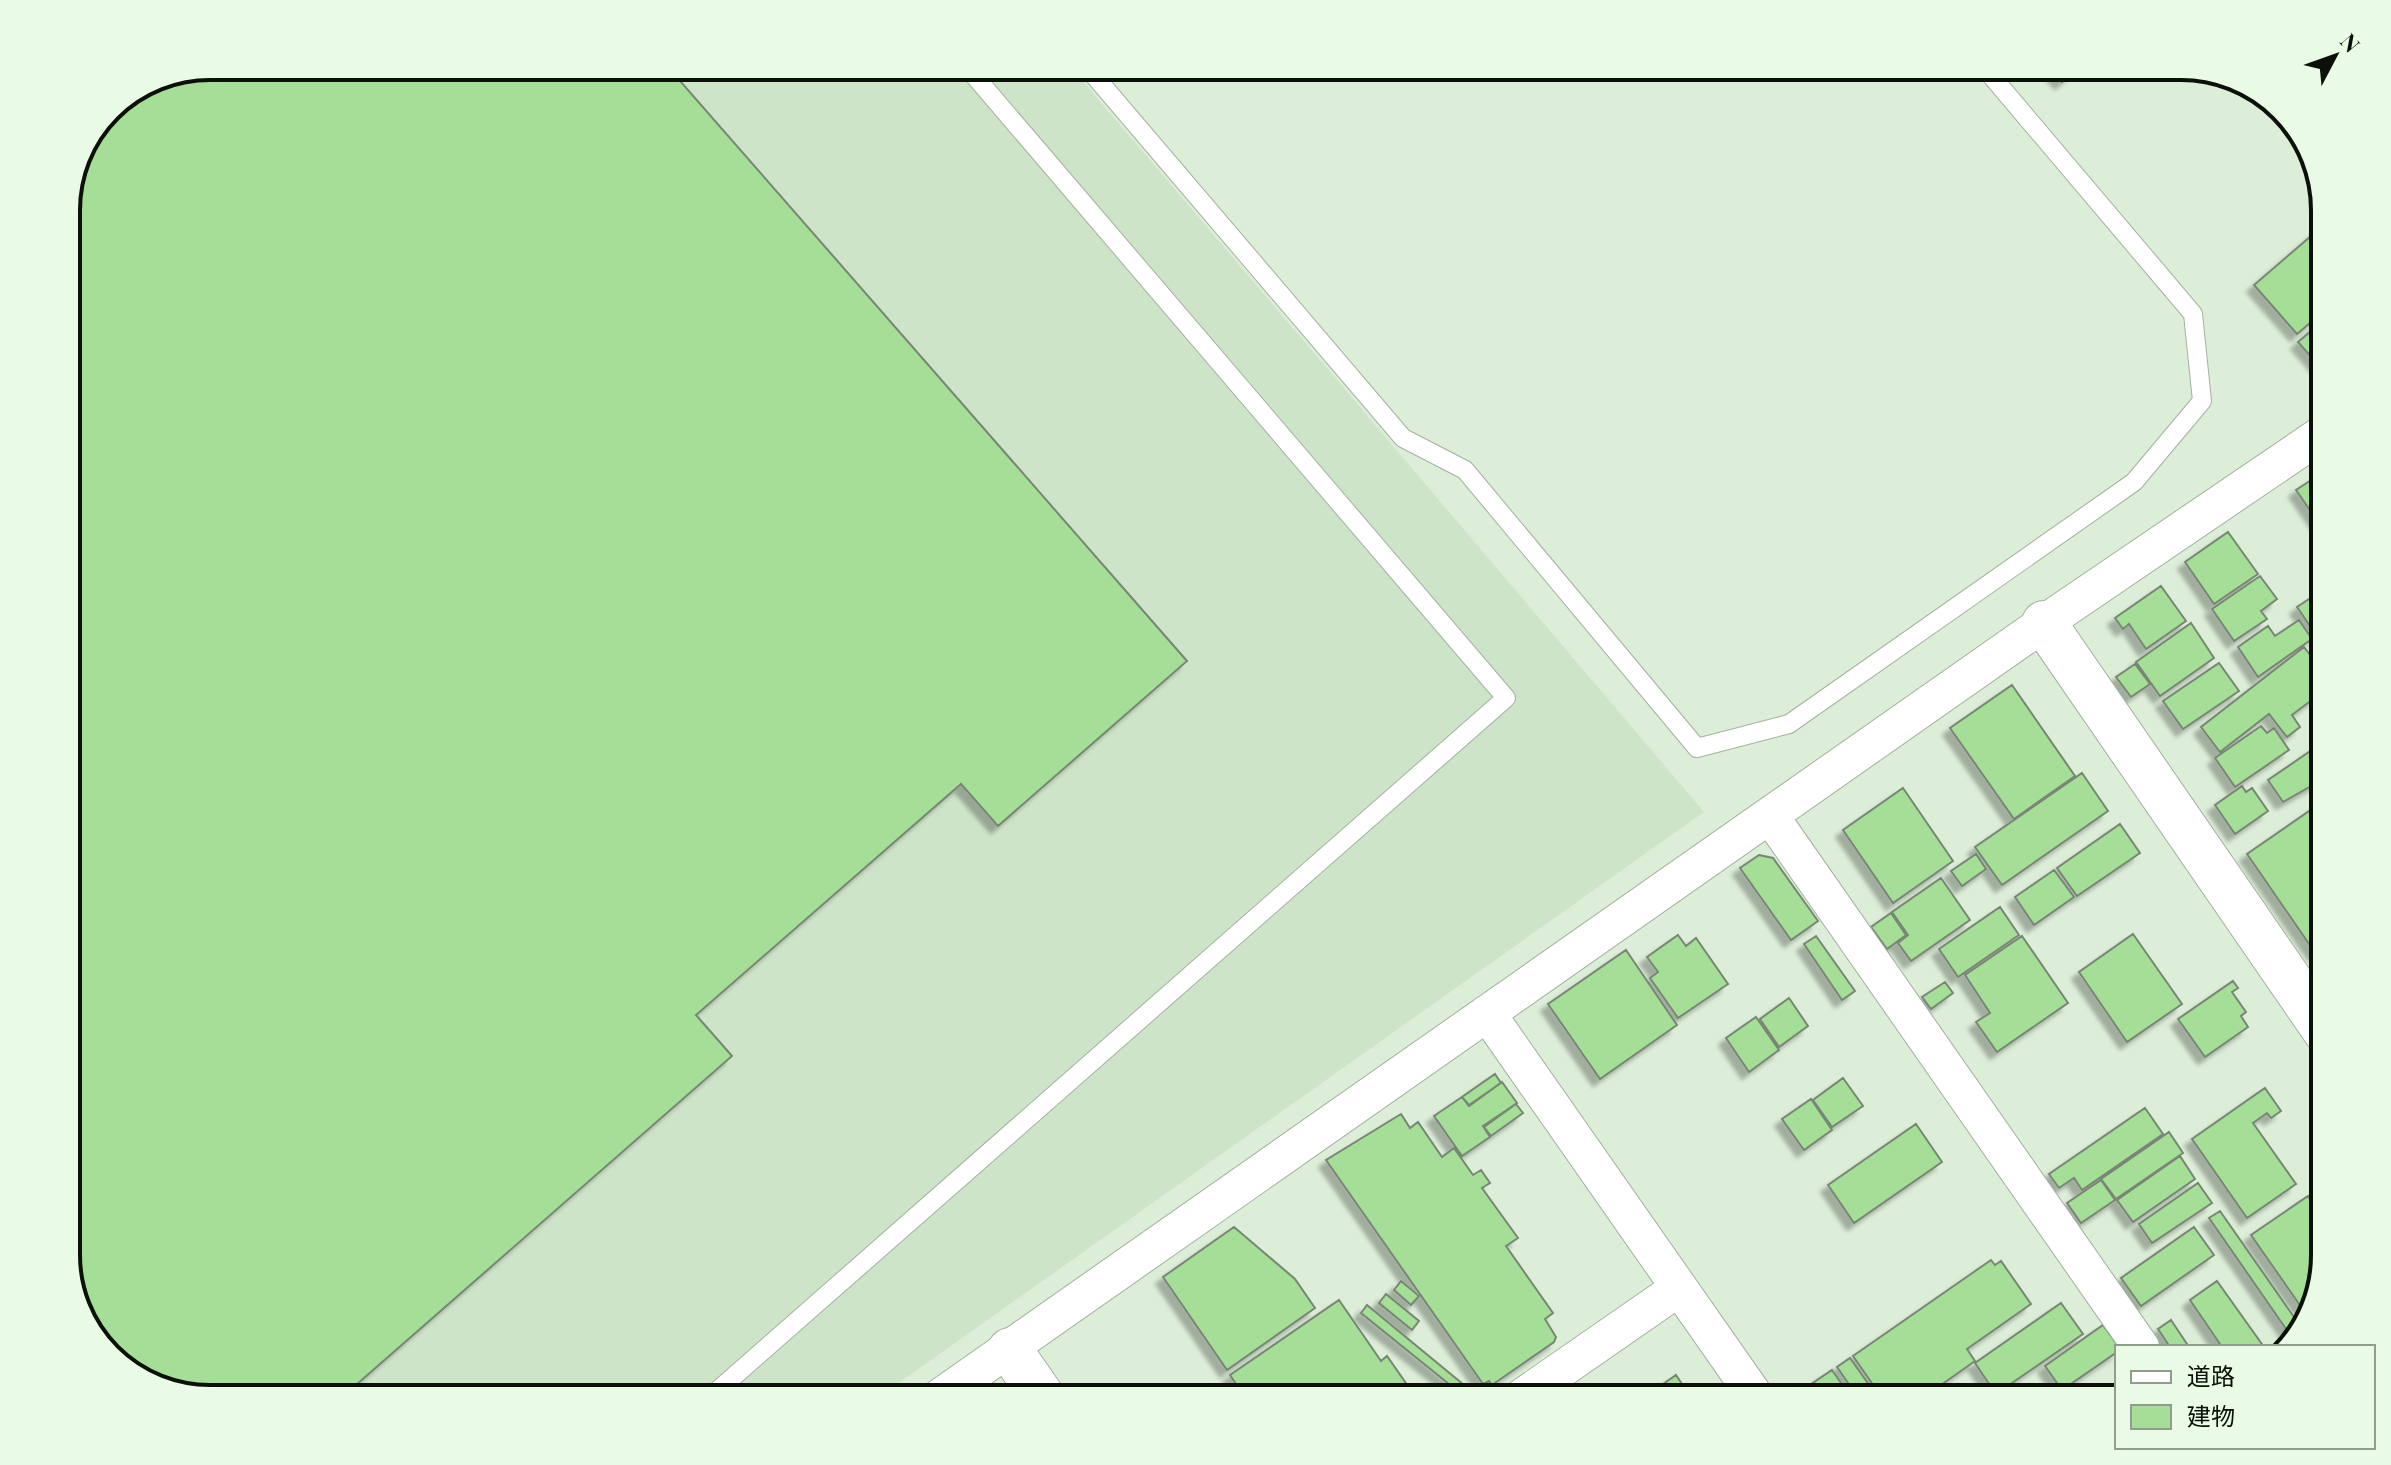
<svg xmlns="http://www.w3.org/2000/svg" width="2391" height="1465" font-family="'Playfair Display','Noto Sans JP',serif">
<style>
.built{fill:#cee4c8}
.building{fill:#a5de96;stroke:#788774;stroke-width:2;filter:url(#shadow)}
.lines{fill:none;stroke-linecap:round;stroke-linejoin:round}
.service-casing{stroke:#a2b29e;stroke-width:20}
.minor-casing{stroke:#a2b29e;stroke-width:38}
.tertiary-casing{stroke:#a2b29e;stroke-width:46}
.service{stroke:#fff;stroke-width:18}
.minor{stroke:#fff;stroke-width:36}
.tertiary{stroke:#fff;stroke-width:44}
.rim{fill:none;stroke:#0b1009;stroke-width:4}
</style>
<defs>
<filter id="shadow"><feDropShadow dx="-7" dy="7" stdDeviation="2" flood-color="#0004"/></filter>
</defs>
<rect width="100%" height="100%" fill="#dcedd8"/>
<path class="built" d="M211 66H1070L1704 812 876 1399H211L138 1379 86 1327 66 1264V202L109 108 156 77Z"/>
<path class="building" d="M210 66H667L1187 661 998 826 961 784 696 1015 732 1056 340 1399H210L138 1379 86 1327 66 1263V202L109 108 156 77Z
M2048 66H2080L2062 82Z
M2325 224V310L2297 334 2254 285Z
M2325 319V373L2298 342Z
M2325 471V532L2296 490Z
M2228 532 2258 574 2214 604 2185 562Z
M2260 576 2277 599 2261 611 2267 619 2234 641 2212 609Z
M2161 586 2186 621 2146 649 2129 624 2123 629 2115 618Z
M2318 593 2325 603V648L2297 607Z
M2299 620 2312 639 2258 677 2238 647 2268 626 2275 636Z
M2191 623 2214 658 2160 696 2136 662Z
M2304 647 2325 674V690L2292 715 2300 727 2287 737 2269 714 2220 752 2201 727Z
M2219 663 2239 691 2183 729 2163 701Z
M2135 664 2150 684 2131 697 2116 677Z
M2012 685 2075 776 2014 819 1950 728Z
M2261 726 2267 733 2274 728 2289 750 2235 787 2215 758Z
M2325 741V778L2283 802 2268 780Z
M2082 773 2108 811 2002 885 1975 847Z
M2242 786 2246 792 2252 788 2268 811 2235 834 2215 805Z
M1903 788 1953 861 1893 903 1843 830Z
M2325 800V948L2316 954 2247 854Z
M2120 824 2140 853 2077 896 2057 868Z
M1976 854 1986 869 1962 886 1951 871Z
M1759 855 1773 858 1818 921 1791 940 1740 868Z
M2054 870 2074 897 2034 925 2015 897Z
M1941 878 1970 920 1911 961 1898 943 1908 935 1892 912Z
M2000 907 2019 935 1958 977 1939 949Z
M1891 913 1906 935 1887 949 1871 927Z
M2133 934 2182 1004 2127 1042 2079 972Z
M1678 935 1686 946 1696 938 1728 984 1678 1018 1650 978 1658 972 1647 957Z
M1816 936 1855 991 1842 1000 1804 944Z
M2022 936 2068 1003 1997 1052 1976 1022 1990 1013 1965 975Z
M1626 950 1677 1025 1600 1079 1548 1004Z
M2233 981 2238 988 2232 992 2246 1012 2241 1016 2248 1027 2205 1057 2178 1019Z
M1945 982 1953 993 1931 1009 1922 997Z
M1789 998 1808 1026 1779 1047 1760 1019Z
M1756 1017 1779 1050 1749 1072 1726 1038Z
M1495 1074 1501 1083 1469 1105 1462 1097Z
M1843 1078 1863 1106 1832 1127 1813 1100Z
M1502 1082 1517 1103 1483 1126 1490 1137 1462 1156 1434 1116 1462 1097 1469 1106Z
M2265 1088 2281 1111 2271 1118 2267 1113 2253 1123 2296 1184 2247 1218 2192 1139Z
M1811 1099 1832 1130 1804 1150 1782 1119Z
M1516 1104 1523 1113 1491 1136 1484 1127Z
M2145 1108 2163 1134 2082 1190 2074 1178 2059 1188 2049 1174Z
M1401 1114 1410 1128 1418 1122 1442 1157 1454 1148 1473 1175 1481 1170 1490 1183 1482 1188 1518 1238 1506 1246 1553 1313 1545 1319 1556 1337 1554 1342 1492 1385 1489 1381 1483 1384 1326 1160Z
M1916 1124 1942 1162 1854 1223 1828 1185Z
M2169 1132 2183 1153 2116 1199 2101 1179Z
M2180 1156 2195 1179 2133 1222 2117 1200Z
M2101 1180 2115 1200 2081 1223 2067 1203Z
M2198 1183 2212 1203 2152 1243 2139 1224Z
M2308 1196 2325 1220V1255L2308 1317 2251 1235Z
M2220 1211 2303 1330 2293 1339 2209 1218Z
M1234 1227 1295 1279 1315 1308 1227 1370 1163 1277Z
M2194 1227 2214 1255 2141 1306 2121 1278Z
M1991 1260 1995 1265 2001 1261 2031 1304 1967 1349 1975 1361 1921 1399H1883L1853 1356Z
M1401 1281 1419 1296 1411 1305 1394 1290Z
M2217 1281 2264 1347H2222L2190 1300Z
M1386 1294 1419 1321 1412 1330 1379 1303Z
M1339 1300 1381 1361 1387 1356 1417 1399H1246L1230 1375Z
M2061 1303 2083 1334 1996 1394 1975 1363Z
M1367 1305 1470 1390 1465 1397 1361 1313Z
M2171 1320 2189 1347H2170L2158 1329Z
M2103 1325 2119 1347 2117 1352 2062 1390 2045 1366Z
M1850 1358 1879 1399H1859L1837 1367Z
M1832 1370 1852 1399H1798L1795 1395Z
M1676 1375 1692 1399H1642Z
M1958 1384 1968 1399H1936Z
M2029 1384 2039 1399H2007Z
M1579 1389 1586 1399H1564Z"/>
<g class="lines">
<defs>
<path id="service" d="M1086 66 1403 438 1465 470 1697 748 1789 724 2134 482 2202 401 2193 314 1983 66
M708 1399 1506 698 966 66"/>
<path id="minor" d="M1771 817 2141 1347
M1487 1013 1757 1399
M937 1399 2044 623 2325 432
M1519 1399 1679 1288"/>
<path id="tertiary" d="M2044 623 2325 1031
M1010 1350 1044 1399"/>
</defs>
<use href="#service" class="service-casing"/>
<use href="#minor" class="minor-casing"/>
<use href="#tertiary" class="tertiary-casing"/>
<use href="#service" class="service"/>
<use href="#minor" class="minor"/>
<use href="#tertiary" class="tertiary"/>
</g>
<path d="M0 0H2391V1465H0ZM210 80H2181A130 130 0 0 1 2311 210V1255A130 130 0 0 1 2181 1385H210A130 130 0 0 1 80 1255V210A130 130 0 0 1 210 80Z" fill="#e9fbe5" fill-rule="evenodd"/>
<path class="rim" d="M210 80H2181A130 130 0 0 1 2311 210V1255A130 130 0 0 1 2181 1385H210A130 130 0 0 1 80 1255V210A130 130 0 0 1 210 80Z"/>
<rect x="2115" y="1345" width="260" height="104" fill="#e9fbe5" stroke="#909d8d" stroke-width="2"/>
<rect x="2131" y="1371" width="40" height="12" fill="#ffffff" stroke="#909d8d" stroke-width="2"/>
<text x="2187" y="1385" font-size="24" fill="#0b1009">道路</text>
<rect x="2131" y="1405" width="40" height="24" fill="#a5de96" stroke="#909d8d" stroke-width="2"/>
<text x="2187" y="1425" font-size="24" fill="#0b1009">建物</text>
<g transform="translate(2335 56) rotate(49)" stroke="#e9fbe5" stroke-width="6" paint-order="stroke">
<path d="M0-6L14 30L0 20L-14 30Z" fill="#0b1009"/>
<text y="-12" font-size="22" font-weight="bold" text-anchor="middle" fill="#0b1009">N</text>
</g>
</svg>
